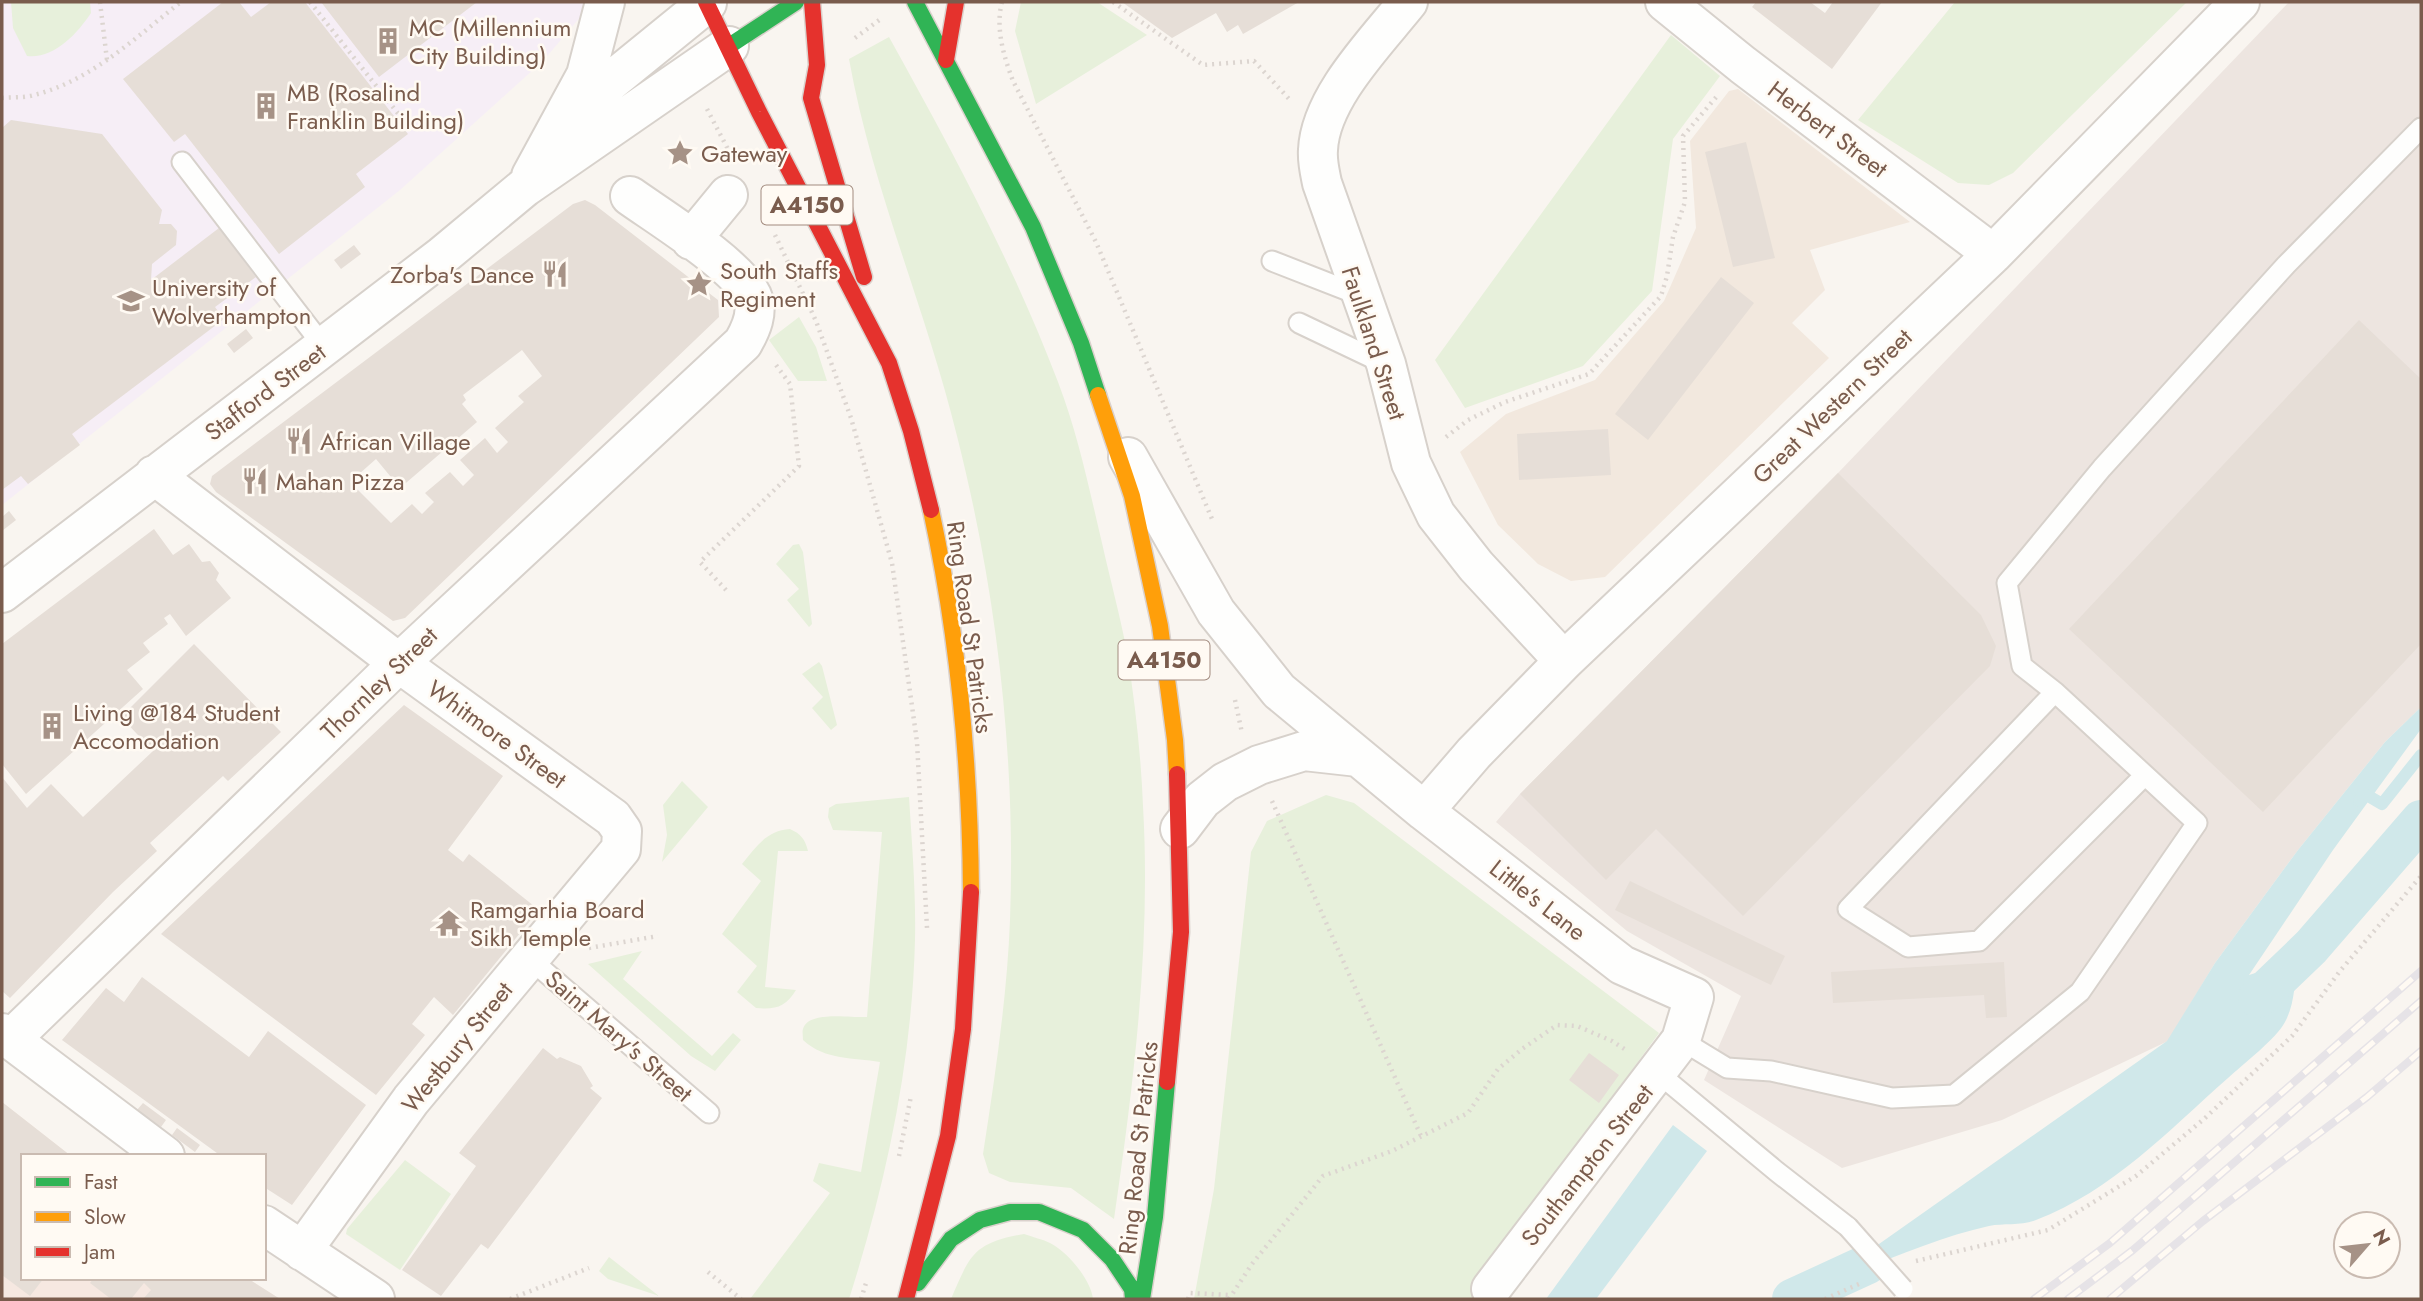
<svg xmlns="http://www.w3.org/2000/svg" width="2423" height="1301" font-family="Jost,sans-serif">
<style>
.residential{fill:#f2e8de}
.commercial{fill:#f6e8e1}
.industrial{fill:#ede5e0}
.education{fill:#f6eef6}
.green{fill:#e7f0db}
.water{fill:#d0e8ea}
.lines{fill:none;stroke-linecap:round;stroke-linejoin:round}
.stream{stroke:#d0e8ea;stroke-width:12}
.canal{stroke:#d0e8ea;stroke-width:40}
.building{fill:#e6ded7;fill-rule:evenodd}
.lane-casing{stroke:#d7d1cb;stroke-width:23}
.street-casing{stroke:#d7d1cb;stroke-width:42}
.fast-casing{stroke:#dad1cc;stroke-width:19}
.slow-casing{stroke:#dad1cc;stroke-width:19}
.jam-casing{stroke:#dad1cc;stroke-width:19}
.path{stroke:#dcd5d0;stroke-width:4.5;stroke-dasharray:2 5;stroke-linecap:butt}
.lane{stroke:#fefefd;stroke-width:19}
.street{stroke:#fefefd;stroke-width:38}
.fast{stroke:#30b455;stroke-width:16}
.slow{stroke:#ff9f0a;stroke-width:16}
.jam{stroke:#e5322d;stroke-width:16}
.rail-casing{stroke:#e6e3e7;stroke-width:8}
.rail{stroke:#fffaf3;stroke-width:5;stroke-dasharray:16;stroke-linecap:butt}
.lane-bridge-casing{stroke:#d7d1cb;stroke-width:23;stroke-linecap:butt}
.lane-bridge{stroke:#fefefd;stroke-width:19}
.labels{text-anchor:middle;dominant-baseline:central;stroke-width:5;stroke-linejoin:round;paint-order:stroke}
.shield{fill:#fffaf3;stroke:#a28b7f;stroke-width:2}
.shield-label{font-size:23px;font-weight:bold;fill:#7a5c4d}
.poi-label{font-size:24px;fill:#7a5c4d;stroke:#fffaf3;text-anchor:start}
.street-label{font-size:24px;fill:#7a5c4d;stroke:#fffaf3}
</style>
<rect width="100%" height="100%" fill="#f9f5f0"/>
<path class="residential" d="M1738 89 1910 222 1810 250 1825 290 1792 323 1829 358 1605 577 1571 581 1538 564 1498 525 1460 452 1506 414 1595 380 1664 301 1696 228 1690 141 1729 91Z"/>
<path class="commercial" d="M2 1102 71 1156H23V1278H247L280 1299H2Z"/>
<path class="industrial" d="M2289 2H2421V707L2385 742 2298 850 2215 963 2168 1041 2002 1120 1842 1168 1704 1080 1741 996 1627 931 1496 822 1520 794 1838 473Z"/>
<path class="education" d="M2 2H593L543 61 400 190 2 505Z"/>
<path class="green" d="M11 2H90L91 13C77 34 54 59 27 56L13 28Z
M1021 2H1097L1147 35 1036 104 1015 31Z
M1955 2H2187L2013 173 1989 185 1958 183 1858 120Z
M1671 35 1720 76 1673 139 1652 291 1583 366 1465 408 1435 360Z
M889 37C951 149 1012 261 1058 382 1078 434 1089 488 1102 543 1110 579 1120 615 1127 652 1135 702 1141 755 1143 806 1151 944 1134 1082 1114 1219L1071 1188 1010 1182 989 1173 983 1154C995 1076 1007 998 1010 920 1016 757 997 594 957 436 926 309 872 188 849 59Z
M799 317 816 347 827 381H798L769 340Z
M799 544 803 552 812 624 809 627 787 600 799 589 776 564 793 545Z
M819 662 822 666 837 725 831 730 812 708 823 697 802 674Z
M682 781 708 807 662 862 667 835 663 805Z
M1326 795 1354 803 1659 1033 1476 1283 1493 1299H1194L1214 1189 1251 852 1267 821Z
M909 797C912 845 916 893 915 940 912 1063 886 1183 849 1299H750L830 1193 813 1181 819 1163 861 1172 880 1062C853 1057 826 1061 803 1040 803 1036 802 1032 803 1029 808 1010 852 1018 867 1017L882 832 833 830 828 817 829 808 836 804Z
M790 829C801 834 805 839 808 851H778L765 987 796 990C786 1007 775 1010 756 1008L737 992 757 966 722 934 761 881 742 864C756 847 767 830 790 829Z
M642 951 623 979 712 1056 733 1033 741 1040 715 1071 691 1056 588 964Z
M405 1160 451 1194 400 1270 346 1234 347 1229Z
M1024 1234C1032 1237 1042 1239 1050 1243 1068 1252 1091 1280 1093 1299H951C970 1255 973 1243 1024 1234Z
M609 1257 659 1296 608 1279 599 1271Z"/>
<path class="water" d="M2421 707V729L2333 850 2249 975 2297 960C2295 980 2295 1004 2285 1022 2277 1038 2242 1065 2228 1078 2169 1130 2112 1191 2036 1220 2022 1226 2004 1223 1989 1226 1934 1238 1871 1267 1818 1287L2167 1041 2215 963 2298 850 2385 742Z
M1673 1125 1707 1151 1596 1299H1546Z"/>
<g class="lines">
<path class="stream" d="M2359 801 2365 794 2382 804 2421 755"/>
<path class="canal" d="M2258 998 2311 947 2421 820
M1792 1299 1868 1264"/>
</g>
<path class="building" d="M223 2H239L251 17 271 2H305L408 134 356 174 365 187 279 254 185 134 174 142 123 79Z
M321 2H477L379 77Z
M1122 2H1299L1243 34 1238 25 1227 32 1216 13 1172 38Z
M1756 2H1810L1825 13 1833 2H1882L1832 69 1752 7Z
M11 120 102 134 162 210 159 224H171L177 231 176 245 152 264 151 280 219 228 256 277 215 307 224 319 72 434 80 445 28 484 21 476 2 490V128Z
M1746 142 1775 258 1733 267 1705 152Z
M585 200 595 205 718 300 719 317 405 618 393 621 216 492 210 484 212 476 573 204ZM522 350 542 376 518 396 524 402 495 428 508 442 497 453 485 438 460 460 474 475 463 486 450 472 425 493 434 502 422 514 412 504 391 523 350 482 376 459 400 488 477 422 462 404 466 400 463 395Z
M354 245 361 254 341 269 334 260Z
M1721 277 1754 303 1648 440 1615 414Z
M2359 320 2421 379V644L2263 812 2069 629Z
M246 329 253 338 234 353 227 344Z
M1608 429 1611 475 1519 480 1517 434Z
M1838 473 1981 615 1996 646 1990 666 1743 916 1656 829 1606 880 1520 794Z
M9 511 16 520 2 531V517Z
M154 529 173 555 189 544 202 562 210 561 219 573 216 580 231 598 186 636 170 614 164 618 168 624 143 643 150 652 127 670 143 689 26 794 2 764V644Z
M194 644 281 732 228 781 223 776 150 843 157 851 113 892 10 998 2 991V777L27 808 51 784 83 817 153 751 121 717Z
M404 705 503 776 448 850 463 862 469 854 539 910 453 1015 434 997 412 1024 425 1035 376 1095 161 934Z
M1630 881 1785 956 1771 985 1615 910Z
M2004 962 2007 1017 1986 1018 1984 995 1833 1003 1831 972Z
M142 977 249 1057 268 1031 366 1105 292 1205 264 1187V1156H221L62 1040 106 988 124 1002Z
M543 1048 557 1059 560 1057 581 1066 593 1086 590 1088 602 1098 488 1249 481 1244 441 1296 402 1270 476 1166 459 1153Z
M1589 1053 1619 1075 1599 1103 1569 1080Z
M2 1102 71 1156H23V1278H44L30 1296 2 1275Z
M143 1103 166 1120 161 1127 137 1110Z
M177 1128 200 1145 195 1152 172 1135Z
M94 1278H247L280 1299H143L151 1290 144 1283 131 1299H111L90 1283Z"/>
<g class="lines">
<defs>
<path id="lane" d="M182 162 324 347
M1272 261 1359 295
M1299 323 1385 364
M2055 692 1848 909 1908 947 1979 941 2145 775
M530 959 709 1113
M1681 1040 1727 1068 1771 1071 1892 1098 1954 1095 2080 992 2197 823 2055 692 2022 666 2007 583 2102 468 2286 265 2421 128
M1658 1073 1776 1171 1848 1227"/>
<path id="street" d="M1408 2C1376 42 1320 98 1318 150 1317 161 1320 173 1322 183L1386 364 1411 463 1436 515 1476 566 1564 661
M1665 2 1743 65 1993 254
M573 112 707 3
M531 176 586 75 605 2
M691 240 728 195
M1128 457 1216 612 1279 691 1424 811 1622 965 1694 997 1681 1040 1491 1289
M154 475 399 663 613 818 622 831 621 849 411 1100 302 1251
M2 593 442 256 525 187 729 46
M1424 811 1474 753 1564 661 1993 254 2240 2
M1180 829 1202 800 1225 782 1259 765 1304 751 1358 757
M2 1033 165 1156
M10 1040 399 663 743 343C751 329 759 312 752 296 737 265 661 218 630 196
M264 1225 375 1299"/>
<path id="fast" d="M915 2 1033 227 1081 343 1098 395
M729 46 796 2
M918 1283 951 1239 980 1220 1010 1212H1039L1083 1230 1112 1259 1132 1289 1133 1299
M1142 1299 1155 1217 1167 1082"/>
<path id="slow" d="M1098 395 1132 496 1160 626 1175 740 1177 774
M931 510C958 635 970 764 971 892"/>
<path id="jam" d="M706 2 759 112 889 363 911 431 931 510
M812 2 817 65 811 98 864 277
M946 60 956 2
M1167 1082 1181 932 1177 774
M906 1299 948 1136 963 1029 971 892"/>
</defs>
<use href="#lane" class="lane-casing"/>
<use href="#street" class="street-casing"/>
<use href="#fast" class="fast-casing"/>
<use href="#slow" class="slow-casing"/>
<use href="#jam" class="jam-casing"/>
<path class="path" d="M100 2 107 60
M310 2 400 116
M1002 2C995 28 1004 57 1013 81L1096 242 1212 519
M1113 2 1203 65 1254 61 1291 101
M855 38 882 18
M2 98C12 97 24 98 34 95 91 81 136 37 181 2
M707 109 732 157
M775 235 816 321 851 418 892 563 917 742 927 928
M1446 437 1468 420 1505 402 1589 374 1661 296 1667 276 1673 237 1685 202 1683 136 1718 95
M726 590 700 562 799 466 790 384 776 365
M1235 700 1242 733
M1272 801 1421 1136
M589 948 658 936
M899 1156 911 1096
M1916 1261 2048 1230 2136 1176 2204 1119 2292 1036 2340 971 2421 876
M708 1272 741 1299
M510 1299 589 1268
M861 1299 867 1280
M1188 1299 1190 1293 1229 1295
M1229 1299 1252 1264 1323 1176 1392 1151 1468 1113 1498 1069 1522 1049 1557 1025 1577 1026 1612 1041 1626 1050
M1825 1299 1859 1284"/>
<use href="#lane" class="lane"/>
<use href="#street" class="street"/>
<use href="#fast" class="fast"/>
<use href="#slow" class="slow"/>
<use href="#jam" class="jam"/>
<defs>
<path id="rail" d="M2034 1299 2110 1243 2421 971
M2068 1299 2133 1250 2421 1001
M2110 1299 2203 1221 2367 1097 2421 1051"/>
</defs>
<use href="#rail" class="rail-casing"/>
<use href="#rail" class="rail"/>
<defs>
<path id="lane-bridge" d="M1848 1227 1903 1289"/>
</defs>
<use href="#lane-bridge" class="lane-bridge-casing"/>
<use href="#lane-bridge" class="lane-bridge"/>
</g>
<defs>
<symbol id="building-bare" viewBox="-9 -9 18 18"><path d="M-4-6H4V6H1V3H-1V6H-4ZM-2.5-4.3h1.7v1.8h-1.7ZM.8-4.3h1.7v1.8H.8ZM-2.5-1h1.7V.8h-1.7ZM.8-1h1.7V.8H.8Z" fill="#a69286" stroke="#fffaf3" stroke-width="2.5" paint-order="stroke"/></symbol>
<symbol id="sight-bare" viewBox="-9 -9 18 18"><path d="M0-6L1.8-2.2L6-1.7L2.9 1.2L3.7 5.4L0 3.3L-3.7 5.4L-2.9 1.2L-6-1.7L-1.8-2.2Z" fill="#a69286" stroke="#fffaf3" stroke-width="2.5" paint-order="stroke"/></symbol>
<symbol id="restaurant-bare" viewBox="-9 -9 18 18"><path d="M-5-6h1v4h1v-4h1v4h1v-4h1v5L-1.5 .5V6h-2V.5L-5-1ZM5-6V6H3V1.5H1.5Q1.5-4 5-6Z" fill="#a69286" stroke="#fffaf3" stroke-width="2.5" paint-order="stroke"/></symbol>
<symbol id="university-bare" viewBox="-9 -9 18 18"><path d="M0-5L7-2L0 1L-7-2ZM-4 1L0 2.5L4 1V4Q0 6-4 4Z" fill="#a69286" stroke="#fffaf3" stroke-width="2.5" paint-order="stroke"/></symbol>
<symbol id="temple-bare" viewBox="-9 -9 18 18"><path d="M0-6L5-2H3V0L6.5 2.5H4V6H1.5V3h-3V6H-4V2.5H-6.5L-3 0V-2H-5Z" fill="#a69286" stroke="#fffaf3" stroke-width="2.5" paint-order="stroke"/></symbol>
</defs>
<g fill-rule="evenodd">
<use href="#building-bare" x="369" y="22" width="38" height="38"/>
<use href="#building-bare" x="247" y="87" width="38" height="38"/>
<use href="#sight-bare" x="661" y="134" width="38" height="38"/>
<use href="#restaurant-bare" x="536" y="255" width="38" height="38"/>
<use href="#sight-bare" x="680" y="265" width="38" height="38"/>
<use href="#university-bare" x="112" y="282" width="38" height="38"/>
<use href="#restaurant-bare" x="280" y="422" width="38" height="38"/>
<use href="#restaurant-bare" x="236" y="462" width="38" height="38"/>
<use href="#building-bare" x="33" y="707" width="38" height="38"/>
<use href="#temple-bare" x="430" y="904" width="38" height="38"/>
</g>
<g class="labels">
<g class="shield">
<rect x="761.5" y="185.5" width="91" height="39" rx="5"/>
<rect x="1118.5" y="640.5" width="91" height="39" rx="5"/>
</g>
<g class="shield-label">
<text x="807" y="205">A4150</text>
<text x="1164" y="660">A4150</text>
</g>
<g class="poi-label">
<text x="409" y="27">MC (Millennium<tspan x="409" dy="28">City Building)</tspan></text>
<text x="287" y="92">MB (Rosalind<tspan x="287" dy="28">Franklin Building)</tspan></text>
<text x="701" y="153">Gateway</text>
<text x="720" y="270">South Staffs<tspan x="720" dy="28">Regiment</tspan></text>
<text x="534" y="274" text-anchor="end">Zorba's Dance</text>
<text x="152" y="287">University of<tspan x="152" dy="28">Wolverhampton</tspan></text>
<text x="320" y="441">African Village</text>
<text x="276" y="481">Mahan Pizza</text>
<text x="73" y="712">Living @184 Student<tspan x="73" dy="28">Accomodation</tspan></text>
<text x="470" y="909">Ramgarhia Board<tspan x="470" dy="28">Sikh Temple</tspan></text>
</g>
<g class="street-label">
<text transform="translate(1828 129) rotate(37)">Herbert Street</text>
<text transform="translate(1374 343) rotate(72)">Faulkland Street</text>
<text transform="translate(265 392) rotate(-37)">Stafford Street</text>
<text transform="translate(1832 406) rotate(-44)">Great Western Street</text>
<text transform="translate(970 627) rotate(82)">Ring Road St Patricks</text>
<text transform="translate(379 683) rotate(-44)">Thornley Street</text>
<text transform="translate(497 734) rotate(36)">Whitmore Street</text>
<text transform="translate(1538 900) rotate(38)">Little's Lane</text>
<text transform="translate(619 1036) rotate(41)">Saint Mary's Street</text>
<text transform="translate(457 1047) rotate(-51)">Westbury Street</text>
<text transform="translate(1138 1148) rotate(-84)">Ring Road St Patricks</text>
<text transform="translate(1587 1165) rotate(-52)">Southampton Street</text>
</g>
</g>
<rect width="2423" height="1301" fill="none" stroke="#7a5c4d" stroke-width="7"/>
<rect x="21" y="1154" width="245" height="126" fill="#fffaf3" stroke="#cabbb1" stroke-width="2"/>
<rect x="35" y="1177" width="35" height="10" fill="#30b455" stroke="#cabbb1" stroke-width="2"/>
<text x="84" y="1189" font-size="21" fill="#7a5c4d">Fast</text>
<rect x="35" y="1212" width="35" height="10" fill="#ff9f0a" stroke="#cabbb1" stroke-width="2"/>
<text x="84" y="1224" font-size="21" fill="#7a5c4d">Slow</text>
<rect x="35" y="1247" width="35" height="10" fill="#e5322d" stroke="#cabbb1" stroke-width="2"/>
<text x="84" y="1259" font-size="21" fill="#7a5c4d">Jam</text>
<g transform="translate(2367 1245) rotate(62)"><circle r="33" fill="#fffaf3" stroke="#cabbb1" stroke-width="2"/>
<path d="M0-5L12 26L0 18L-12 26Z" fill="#a69286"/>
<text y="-10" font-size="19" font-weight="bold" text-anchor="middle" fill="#7a5c4d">N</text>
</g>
</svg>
